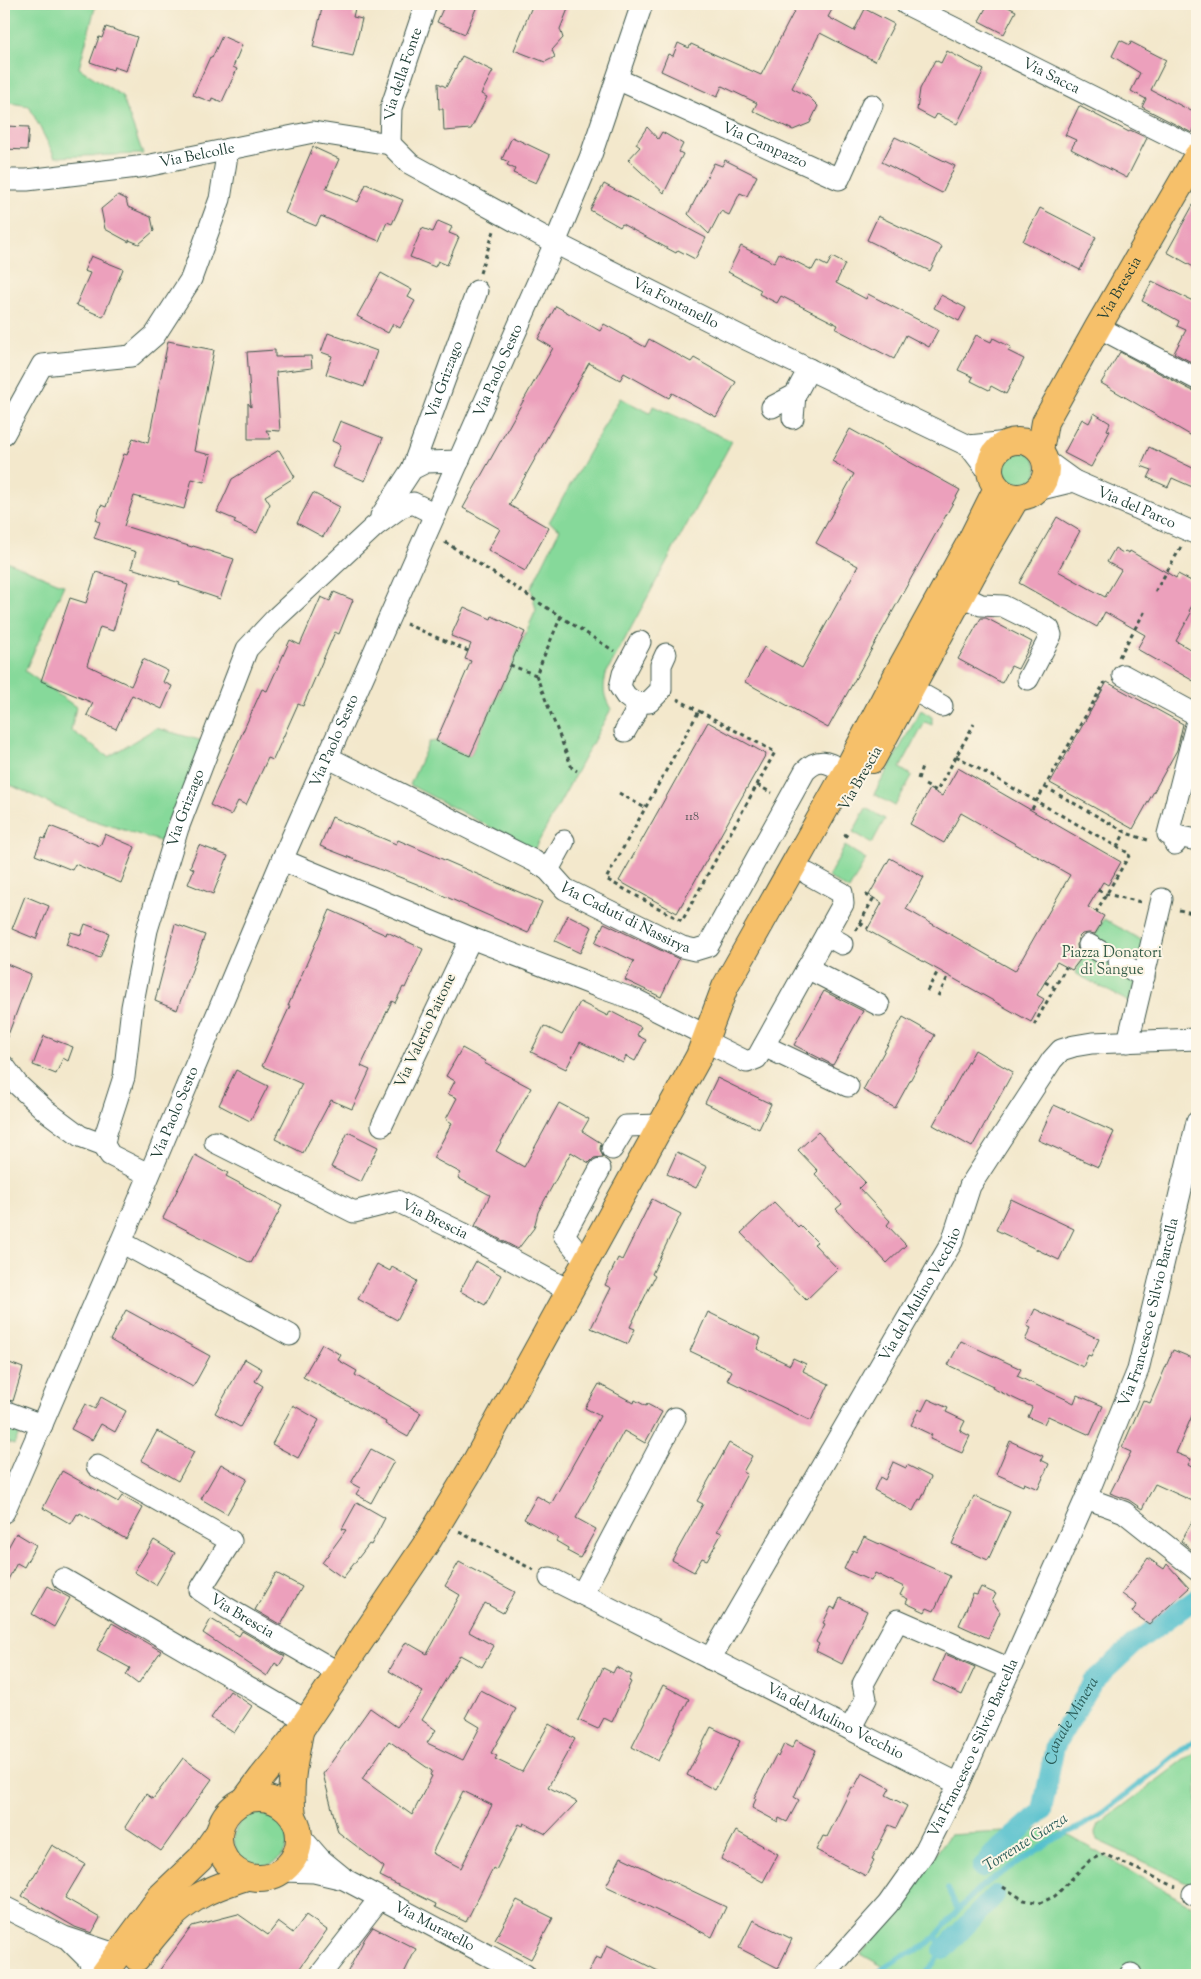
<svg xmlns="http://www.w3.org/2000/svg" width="1201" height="1979" font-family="'Sorts Mill Goudy',serif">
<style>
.green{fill:#86d99a;stroke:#528b67}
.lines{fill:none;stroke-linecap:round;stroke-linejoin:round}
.stream{stroke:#53c0cd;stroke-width:5.5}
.canal{stroke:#53c0cd;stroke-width:20}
.building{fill:#eca0bc;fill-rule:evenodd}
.minor-casing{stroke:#3f574b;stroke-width:23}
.major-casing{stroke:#3f574b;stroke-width:28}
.path{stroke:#3f574b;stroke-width:3;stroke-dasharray:4 4;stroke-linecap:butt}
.minor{stroke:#fff;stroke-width:21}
.major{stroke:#f6c06b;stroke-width:26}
.labels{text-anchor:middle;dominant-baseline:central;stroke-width:4;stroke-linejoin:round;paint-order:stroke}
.number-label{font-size:12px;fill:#525656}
.street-label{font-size:15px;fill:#1f3d34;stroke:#fcf5e5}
.park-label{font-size:15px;fill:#345c48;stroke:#fcf5e5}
.water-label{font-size:16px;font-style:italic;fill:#2c5e5a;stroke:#fcf5e5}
</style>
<rect width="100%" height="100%" fill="#fcf5e5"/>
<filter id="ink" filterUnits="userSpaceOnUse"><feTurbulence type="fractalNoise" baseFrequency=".02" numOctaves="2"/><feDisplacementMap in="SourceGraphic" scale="10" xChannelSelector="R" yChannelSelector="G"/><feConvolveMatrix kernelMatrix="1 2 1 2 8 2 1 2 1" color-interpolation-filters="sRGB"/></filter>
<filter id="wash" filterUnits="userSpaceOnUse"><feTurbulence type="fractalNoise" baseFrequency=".0096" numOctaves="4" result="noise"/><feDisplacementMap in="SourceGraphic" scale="20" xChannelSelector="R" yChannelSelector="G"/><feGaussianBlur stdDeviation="1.12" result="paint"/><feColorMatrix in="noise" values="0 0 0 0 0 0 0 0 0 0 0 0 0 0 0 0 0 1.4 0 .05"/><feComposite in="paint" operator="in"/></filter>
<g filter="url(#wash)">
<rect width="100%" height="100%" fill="#f3e8cc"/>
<path class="green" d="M4 4H96L79 68 122 96 143 154 55 157 29 106 4 102Z
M620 398 650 413 653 406 732 441 606 674C603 688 603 696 611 709L534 850 410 785 429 742 436 741 470 756 536 610 531 588 560 529 549 522Z
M999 469a19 19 0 1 1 38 0a19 19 0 1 1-38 0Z
M4 560 64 585 25 671 76 707 71 730 108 757 156 728 210 743 172 845 73 814 4 782Z
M921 710 932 717V725L925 722 900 768 912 776 895 806 874 794Z
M866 808 885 819 872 843 853 832Z
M845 846 866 859 849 890 828 877Z
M1104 919 1145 942 1131 1003 1075 973Z
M4 1420 22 1427 14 1445 4 1441Z
M1197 1750V1887L1097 1840 1096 1832 1099 1824Z
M234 1839a27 27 0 1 1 54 0a27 27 0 1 1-54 0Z
M1057 1829 1197 1909V1975H898L861 1954 896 1914 949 1835Z"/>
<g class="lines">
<path class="stream" d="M948 1889 958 1910
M874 1975 899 1958 924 1947 936 1936 958 1910 982 1886 1056 1838 1082 1826 1105 1811 1197 1738
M925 1975 943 1950 936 1936"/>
<g class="canal">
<path id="s1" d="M982 1868 993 1854 1042 1811 1055 1746 1093 1682 1135 1643 1197 1598"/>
<path d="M943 1950 995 1895"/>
</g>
</g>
<g id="blocks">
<path class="building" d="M323 4H356L353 17 362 19 353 56 313 47Z
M445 4H478L465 34 437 22Z
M533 4H570L560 29 563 38 552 50 555 57 545 62 514 50Z
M798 4H835L828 17 854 31 865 9 894 24 875 61 820 33 792 88 809 97 818 106 810 123 793 130 753 111 757 103 722 86 717 97 661 71 668 54 673 56 678 43 689 48 691 44 761 75Z
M988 4H1002L1016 11 1004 34 979 21Z
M106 27 137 37 126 71 114 67 113 70 90 62 99 37 102 38Z
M222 36 242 45 233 67 237 69 222 102 212 98 211 102 193 95 210 57 212 58Z
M1120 40 1130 45 1131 42 1166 60 1151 90 1197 114V123L1192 133 1142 107 1146 99 1131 91 1140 73 1112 56Z
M947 51 984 70 957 124 937 114 934 119 917 110 920 89 935 60 941 63Z
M462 56 493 71 481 94 487 97 471 129 444 131 443 109H439L438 83 446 87Z
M1079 106 1129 132 1130 130 1147 138 1127 178 1071 149 1076 140 1065 135Z
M4 126 29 127 27 150 4 149Z
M647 127 658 139 662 132 683 144 679 152 683 154 664 193 628 160 640 147 636 144Z
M512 137 550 155 536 183 513 173 515 169 507 165 509 162 502 159Z
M895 137 955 166 942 193 882 162Z
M313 147 339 159 326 189 358 202 366 184 403 200 392 224 387 222 379 241 321 216 316 226 285 213Z
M725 160 757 176 747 196 740 193 729 215 721 211 709 234 688 214 714 163 722 166Z
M604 184 706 238 695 259 678 250 676 253 622 224 620 227 590 210Z
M118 195 126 199 128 207 151 217 154 231 139 244 129 240V242L105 229 101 209Z
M1197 198V269L1167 252Z
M1040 208 1096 237 1080 270 1023 241Z
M878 216 942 247 930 271 867 240Z
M438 221 452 227 449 233 459 237 447 265 438 261 435 267 410 257 422 228 433 232Z
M741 246 774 263 779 253 812 270 817 261 827 266 832 257 845 264 836 283 866 299 868 294 938 330 929 347 906 335 894 359 836 329 838 325 781 296 777 303 759 294 761 290 728 272Z
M91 256 123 269 103 317 76 305 90 273 84 271Z
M381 273 412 290 408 297 415 301 400 328 393 324 388 333 357 316Z
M1152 281 1197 303V365L1174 353 1186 330 1177 326 1179 321 1142 301Z
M941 295 966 308 959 321 934 308Z
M556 306 600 331 604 324 645 347 649 339 691 362 694 358 736 382 716 417 672 393 669 398 624 373 620 380 589 363 509 505 549 528 525 571 488 550 500 529 463 508 553 348 538 339Z
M328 333 377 351 364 387 326 374 332 356 321 352Z
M976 335 991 342 993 338 1011 347 1008 351 1024 359 1006 394 991 386 989 390 971 381 973 377 958 370Z
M168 341 214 350 194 451 211 455 204 482 192 479 184 509 134 496 124 526 192 547 193 546 234 559 220 599 179 585 180 583 131 568 136 552 94 538 100 522 96 520 101 505 106 507 124 454 127 455 133 438 148 443Z
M275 350V357L311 356 312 368 276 372 280 431 266 430 271 439H248V403L251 407 247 352Z
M1120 352 1191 390 1197 391V439L1101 383Z
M1094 413 1110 423 1107 430 1110 431 1091 467 1064 453 1082 419 1089 423Z
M340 421 383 438 365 481 332 467 341 445 332 441Z
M850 429 960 490 828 728 745 682 764 647 802 668 858 566 816 543 854 474 832 461Z
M1149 447 1197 470V489L1172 478 1168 487 1148 478 1152 470 1141 466Z
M279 450 295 477 265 496 270 504 257 533 234 523 236 520 217 512 232 479Z
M313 493 340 507 323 537 297 523Z
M1057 517 1080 531 1058 571 1105 597 1121 570 1107 562 1115 548 1123 553 1125 551 1129 553 1130 551 1176 578 1178 574 1197 584V597L1189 611 1191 613 1176 641 1197 653V683L1137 649 1145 635 1105 612 1097 627 1019 583Z
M96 572 128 582 113 631 100 627 87 665 131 686 143 659 168 671 163 682 172 686 162 709 132 695 116 729 87 715 93 703 41 681 70 598 86 603Z
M334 592 353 600 339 634 335 632 303 706 298 704 273 760 268 758 246 805 238 801 231 815 210 805 262 689 267 691 290 640 300 645 321 597 330 601Z
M464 607 491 619 492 616 525 632 470 756 436 741 471 661 465 659 471 644 451 636Z
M981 618H986L1032 642 1018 669 1011 666 1002 683 958 659Z
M1107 682 1183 724 1177 750 1133 829 1050 783Z
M708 722 766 754 677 913 619 881Z
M958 768 1121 862 1108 885 1103 882 1088 907 1104 916 1100 923 1101 924 1095 934 1089 933 1082 934 1078 938 1077 945 1078 952 1083 956 1072 970 1057 962 1037 995 1044 999 1031 1022 867 930 882 903 869 895 890 858 924 877 906 909 1015 971 1070 875 961 813 944 843 910 824 930 789 942 796Z
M332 817 396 844 398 840 542 902 528 933 417 884 320 846Z
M50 826 100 846 105 834 135 847 121 883 75 864 72 870 35 855 42 838 45 839Z
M199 845 228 856 213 894 188 884 194 869 190 867Z
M25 896 49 906 36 939 12 929Z
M330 910 386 935 387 932 423 949 405 988 403 987 395 1003 392 1001 361 1066 370 1070 352 1109 331 1100 303 1153 275 1139 302 1084 262 1066 290 1006H288Z
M568 915 592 927 580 953 555 941Z
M604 923 679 959 661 997 625 980 634 961 595 943Z
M85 924 109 933 100 958 66 945 71 932 81 935Z
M175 924 205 935 177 1010 155 1001Z
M4 963 31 974 5 1043H4Z
M824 991 863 1011 833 1065 794 1045Z
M580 1002 608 1016 610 1011 641 1027 637 1035 646 1040 635 1061 626 1056 623 1063 580 1042 566 1069 531 1052 544 1026 562 1035Z
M903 1017 935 1035 895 1108 863 1090Z
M44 1036 73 1047 68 1061 63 1058 56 1074 33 1065Z
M462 1048 485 1061 484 1063 531 1088 496 1151 524 1167 559 1103 589 1119 582 1131 601 1143 600 1149 603 1157 594 1158 589 1163 571 1152 538 1212 534 1228 518 1249 475 1226 490 1195 458 1178 461 1173 433 1158 452 1123 446 1119 457 1098 448 1094 455 1081 446 1076Z
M975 1050 1013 1072 972 1147 933 1125Z
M236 1070 268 1086 250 1121 219 1105Z
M717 1078 771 1104 759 1129 705 1103Z
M1054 1105 1114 1132 1098 1167 1038 1140Z
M348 1132 378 1147 361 1182 331 1167Z
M818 1132 865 1182 859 1188 890 1221 887 1225 906 1245 887 1263 836 1209 842 1204 815 1174 818 1171 798 1150Z
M677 1152 707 1167 696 1188 667 1174Z
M195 1155 228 1173 226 1176 282 1206 251 1263 163 1218Z
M652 1199 681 1214 652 1274 655 1276 630 1327 635 1329 628 1344 591 1328 611 1288 605 1285 618 1258 622 1260Z
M1011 1199 1074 1229 1059 1260 996 1230Z
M774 1202 798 1227 800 1225 817 1242 814 1244 838 1269 806 1300 741 1233Z
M476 1261 501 1275 485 1305 460 1291Z
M377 1264 390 1271 392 1267 417 1281 397 1320 358 1299Z
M1035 1309 1099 1339 1091 1356 1088 1355 1083 1367 1025 1340 1031 1328 1027 1326Z
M126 1310 210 1356 193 1387 110 1340Z
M708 1312 761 1338 757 1349 790 1365 793 1358 806 1364 803 1371 829 1384 811 1421 727 1380 732 1371 690 1351Z
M961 1341 1021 1369 1017 1376 1074 1403 1077 1395 1103 1406 1090 1435 1048 1416 1044 1424 1028 1417 1032 1407 992 1388 993 1386 948 1365Z
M322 1344 341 1355 338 1360 357 1371 355 1375 421 1413 408 1437 385 1424 386 1422 303 1377Z
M1173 1350 1197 1360V1404L1176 1453 1191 1459 1188 1465 1197 1470V1503L1155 1484 1142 1509 1129 1500 1110 1493 1131 1452 1122 1448 1143 1400 1150 1403Z
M245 1359 262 1369 255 1381 263 1386 240 1427 215 1413Z
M4 1361 23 1368 13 1401 4 1399Z
M599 1384 634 1403 635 1400 646 1406 647 1404 662 1412 645 1443 624 1431 576 1518 596 1529 580 1558 567 1551 568 1548 556 1541 558 1538 524 1519 537 1496 551 1504 600 1416 585 1408Z
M101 1397 126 1411 115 1432 101 1424 92 1440 71 1429 85 1404 95 1409Z
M928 1399 948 1408 946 1412 965 1421 960 1431 970 1436 962 1453 930 1439 932 1435 911 1425 919 1409 922 1411Z
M293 1405 319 1420 298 1458 272 1444Z
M157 1431 194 1452 178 1481 141 1460Z
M1010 1441 1043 1456 1041 1460 1049 1464 1038 1489 1024 1483 1023 1486 996 1474Z
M729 1443 752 1456 743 1472 747 1474 717 1531 722 1533 707 1560 702 1558 694 1572 672 1560 703 1504 697 1501Z
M371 1449 394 1461 371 1503 356 1494 360 1488 351 1483Z
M893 1462 906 1468 907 1465 931 1477 921 1500 919 1499 913 1511 874 1490 880 1477 885 1480Z
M221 1464 247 1479 227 1514 201 1499Z
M62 1471 118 1502 122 1496 143 1508 126 1539 80 1513 79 1515 77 1514 71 1524 43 1508Z
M974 1496 1010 1512 988 1560 952 1544Z
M357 1502 385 1518 371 1545 369 1544 343 1578 322 1563 346 1530 342 1529Z
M1197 1513V1554L1181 1541Z
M16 1533 36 1545 24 1567 17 1563 4 1587V1555Z
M864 1537 950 1576 934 1611 927 1608 925 1612 906 1603 908 1599 900 1595 904 1587 875 1573 871 1581 844 1569 853 1550 856 1552Z
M154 1540 175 1553 156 1585 134 1572Z
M1148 1558 1164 1569 1167 1564 1189 1588 1149 1624 1132 1612 1137 1605 1122 1594Z
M459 1562 515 1592 503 1613 485 1603 469 1632 494 1646 482 1667 460 1655 422 1720 436 1730 427 1743 463 1760 480 1727 465 1718 480 1690 516 1709 491 1753 497 1756 495 1759 522 1772 549 1724 575 1739 548 1787 577 1802 546 1834 524 1823 523 1826 519 1824 496 1870 493 1868 466 1922 435 1907 436 1904 380 1876 384 1867 338 1832 323 1774 370 1708 397 1727 423 1692 389 1671 406 1642 427 1654 460 1595 445 1586ZM389 1741 432 1771 430 1775 432 1776 412 1815 362 1779ZM463 1791 492 1805 461 1868 432 1853Z
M276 1573 302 1587 281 1625 255 1610Z
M48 1586 70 1598 54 1627 32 1614Z
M981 1587 996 1594 992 1601 1000 1612 988 1638 959 1625 973 1594 977 1595Z
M840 1598 867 1611 842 1664 816 1651 819 1644 816 1642 825 1624 823 1623 831 1607 835 1609Z
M211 1619 239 1636 242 1631 285 1656 279 1666 275 1663 267 1676 203 1633Z
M112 1623 161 1651 138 1684 126 1675 130 1668 97 1650Z
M945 1654 975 1667 962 1695 933 1681Z
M616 1667 632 1675 629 1681 631 1682 612 1722 604 1718 598 1729 578 1720 603 1668 613 1673Z
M663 1685 689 1699 658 1761 632 1747Z
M230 1691 252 1706 234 1733 211 1718Z
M711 1727 740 1741 715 1790 687 1775Z
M796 1740 816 1750 794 1797 799 1800 787 1822 779 1818 778 1822 752 1808 756 1799 754 1798 776 1755 778 1757 784 1744 792 1748Z
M183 1758 212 1779 161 1851 125 1827 146 1794 153 1799Z
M862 1773 890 1788 886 1795 907 1806 896 1828 889 1825 872 1859 874 1860 866 1876 816 1850 823 1836 827 1837 852 1787 854 1788Z
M736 1831 778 1854 763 1882 721 1859Z
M52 1845 85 1864 65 1898 100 1918 92 1933 75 1927 22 1896Z
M621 1857 726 1907 712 1937 606 1886Z
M517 1900 553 1918 531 1959 495 1940Z
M238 1914 268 1935 278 1922 293 1933 306 1915 327 1930 295 1975H156L192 1926Z
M753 1920 792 1939 778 1968 739 1948Z
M373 1927 416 1949 403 1975H346L365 1938Z
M607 1945 666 1975H587L596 1957 601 1959Z"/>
</g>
</g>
<g filter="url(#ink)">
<use href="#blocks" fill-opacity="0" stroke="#3f574b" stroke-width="1"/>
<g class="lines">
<defs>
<g id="minor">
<path id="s2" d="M906 4 1197 149"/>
<path id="s3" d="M617 79 839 179 872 105"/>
<path id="s4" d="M390 144 409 163 555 243 744 338 969 446"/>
<path id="s5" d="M390 144 391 108 426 4"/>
<path id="s6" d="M4 180H27L146 166 313 132 390 144"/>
<path d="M1098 327 1197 379"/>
<path d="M772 407 795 395 809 369"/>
<path d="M793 418 795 395"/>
<path d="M4 434 42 365 131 356 155 335 191 279 220 199 228 149"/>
<path id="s7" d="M412 469 477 291"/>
<path d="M989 472 969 446 1008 442"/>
<path id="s8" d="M1074 481 1197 534"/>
<path d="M1037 490 1074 481 1045 460"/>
<path d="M381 516 412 469 426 462 459 461"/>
<path d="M962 596 981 605 1003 606 1049 629 1051 635 1028 679"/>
<path d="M640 642 623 674 620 687 626 696 635 703 649 702 661 690V665L666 654"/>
<path d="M1123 675 1197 715"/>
<path d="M912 689 942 706"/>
<path d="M625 731 636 712 637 703"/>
<path id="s9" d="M327 757 534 861 548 870 565 889 682 947 695 950 708 946 805 771C820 756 829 763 846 772"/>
<path d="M1177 836 1168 834 1197 721"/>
<path d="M1175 844 1177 836 1197 840"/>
<path d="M282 860 471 938 382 1125"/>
<path d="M548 870 564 841"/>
<path d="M826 935 842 944"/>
<path d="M471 938 599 987 636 1000 707 1036"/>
<path d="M1089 945 1101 952"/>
<path d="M1119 962 1144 977"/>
<path d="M807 968 879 1005"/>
<path d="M1128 1042 1162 899"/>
<path d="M709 1043 747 1062 757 1058 843 904 842 893 808 874"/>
<path d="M764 1046 848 1086"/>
<path d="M4 1066 18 1085 45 1110 80 1136 104 1145"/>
<path id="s10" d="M215 1142 354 1212 397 1201 462 1233 570 1291"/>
<path d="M612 1149 626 1126 661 1125"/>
<path id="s11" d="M148 1174 110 1155 104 1145 106 1133 124 1077 132 1007 147 930 178 828 247 649 276 618 375 526 401 507 413 503 435 514"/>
<path d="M121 1242 290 1335"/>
<path d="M586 1262 564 1235 600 1169"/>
<path d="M4 1411 42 1425"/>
<path id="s12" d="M97 1466 231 1541 200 1590 227 1608 339 1673"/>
<path d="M1086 1498 1124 1512 1197 1570"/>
<path id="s13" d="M4 1512 121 1242 282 860 555 243 590 158 642 4"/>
<path id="s14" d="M550 1578 959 1784"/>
<path d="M63 1579 307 1721"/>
<path d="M582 1594 675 1418"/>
<path id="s15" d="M710 1659 952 1242 970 1186 1052 1060 1061 1050 1074 1046 1092 1043 1197 1039"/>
<path d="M850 1729 866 1699 863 1684 898 1620 1010 1669"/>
<path d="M300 1836 320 1859 342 1877"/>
<path id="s16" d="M283 1871 314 1872 344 1879 525 1975"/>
<path d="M1193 1894 1197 1896"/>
<path d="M4 1907 64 1937 118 1955"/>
<path d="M70 1941 88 1959 96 1975"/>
<path d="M320 1975 380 1898"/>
<path id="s17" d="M824 1975 888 1904 924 1853 959 1784 1086 1498 1138 1370 1197 1122"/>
<path d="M1130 1975 1131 1974"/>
</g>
<g id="major">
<circle cx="1018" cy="469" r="28"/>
<path id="s18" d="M1040 451 1045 422 1098 327 1197 156"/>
<path d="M872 760 987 548 1017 497"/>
<circle cx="259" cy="1838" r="40"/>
<path d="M244 1801 262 1777 301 1729 426 1544 473 1466 699 1056 725 987 846 772 893 682 970 542 997 488"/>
<path d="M293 1816C289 1784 294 1764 300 1732"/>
<path d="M137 1958C155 1934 175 1908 203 1894 216 1887 232 1882 246 1877"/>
<path d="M103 1975 161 1896 200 1859 219 1832"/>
</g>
</defs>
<use href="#minor" class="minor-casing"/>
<use href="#major" class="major-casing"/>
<path class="path" d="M480 273 494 231
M445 542 614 651
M1155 592 1181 547
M561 616 536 675 572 768 577 771
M406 624 468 651
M1119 657 1146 609
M510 665 536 675
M677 699 699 711
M699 711 775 752 682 921 606 879Z
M956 756 1130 854 1096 912
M918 779 922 766
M757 785 772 793
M925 785 937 791 974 724
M1045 787 1129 834 1151 841
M619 793 645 808
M1032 809 1105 682
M844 834 850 838
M1117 847 1125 832
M1098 890 1106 894 1141 902
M1179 910 1197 914
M860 923 868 928
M856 930 873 899 863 893
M1045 982 1054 987
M927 991 938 971
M938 996 948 977
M1034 1025 1066 967
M4 1447 11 1450
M459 1532 534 1570
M1003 1887 1024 1900 1040 1903 1055 1896 1090 1860 1104 1854 1176 1887"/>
<use href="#minor" class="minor"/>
<use href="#major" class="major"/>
</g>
</g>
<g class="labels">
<g class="number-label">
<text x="692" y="817">118</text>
</g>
<g class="street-label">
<text stroke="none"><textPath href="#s5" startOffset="72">Via della Fonte</textPath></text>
<text stroke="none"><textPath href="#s2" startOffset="162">Via Sacca</textPath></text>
<text stroke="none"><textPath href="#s3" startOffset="162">Via Campazzo</textPath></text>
<text stroke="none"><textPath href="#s6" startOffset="195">Via Belcolle</textPath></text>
<text stroke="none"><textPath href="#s18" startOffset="182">Via Brescia</textPath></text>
<text stroke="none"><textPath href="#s4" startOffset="328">Via Fontanello</textPath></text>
<text stroke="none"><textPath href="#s13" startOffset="1244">Via Paolo Sesto</textPath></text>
<text stroke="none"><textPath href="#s7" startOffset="95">Via Grizzago</textPath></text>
<text stroke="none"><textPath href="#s8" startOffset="68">Via del Parco</textPath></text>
<text stroke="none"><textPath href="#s13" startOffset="839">Via Paolo Sesto</textPath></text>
<text transform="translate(861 779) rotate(-60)">Via Brescia</text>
<text stroke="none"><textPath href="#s11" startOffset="402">Via Grizzago</textPath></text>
<text stroke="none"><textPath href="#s9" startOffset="340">Via Caduti di Nassirya</textPath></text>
<text transform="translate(426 1031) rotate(-65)">Via Valerio Paitone</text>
<text stroke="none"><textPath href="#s13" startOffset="434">Via Paolo Sesto</textPath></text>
<text stroke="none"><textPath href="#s10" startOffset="242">Via Brescia</textPath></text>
<text stroke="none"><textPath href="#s15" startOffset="421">Via del Mulino Vecchio</textPath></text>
<text stroke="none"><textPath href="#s17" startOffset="745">Via Francesco e Silvio Barcella</textPath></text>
<text stroke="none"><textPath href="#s12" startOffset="261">Via Brescia</textPath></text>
<text stroke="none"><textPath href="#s14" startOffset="319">Via del Mulino Vecchio</textPath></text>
<text stroke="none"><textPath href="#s17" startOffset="274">Via Francesco e Silvio Barcella</textPath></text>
<text stroke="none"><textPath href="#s16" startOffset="164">Via Muratello</textPath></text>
</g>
<g class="park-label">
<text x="1112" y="953">Piazza Donatori<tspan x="1112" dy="17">di Sangue</tspan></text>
</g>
<g class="water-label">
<text stroke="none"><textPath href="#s1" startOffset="179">Canale Minera</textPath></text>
<text transform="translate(1026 1843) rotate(-32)">Torrente Garza</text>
</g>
</g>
<rect width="1201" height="1979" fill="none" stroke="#fcf5e5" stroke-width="20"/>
</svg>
